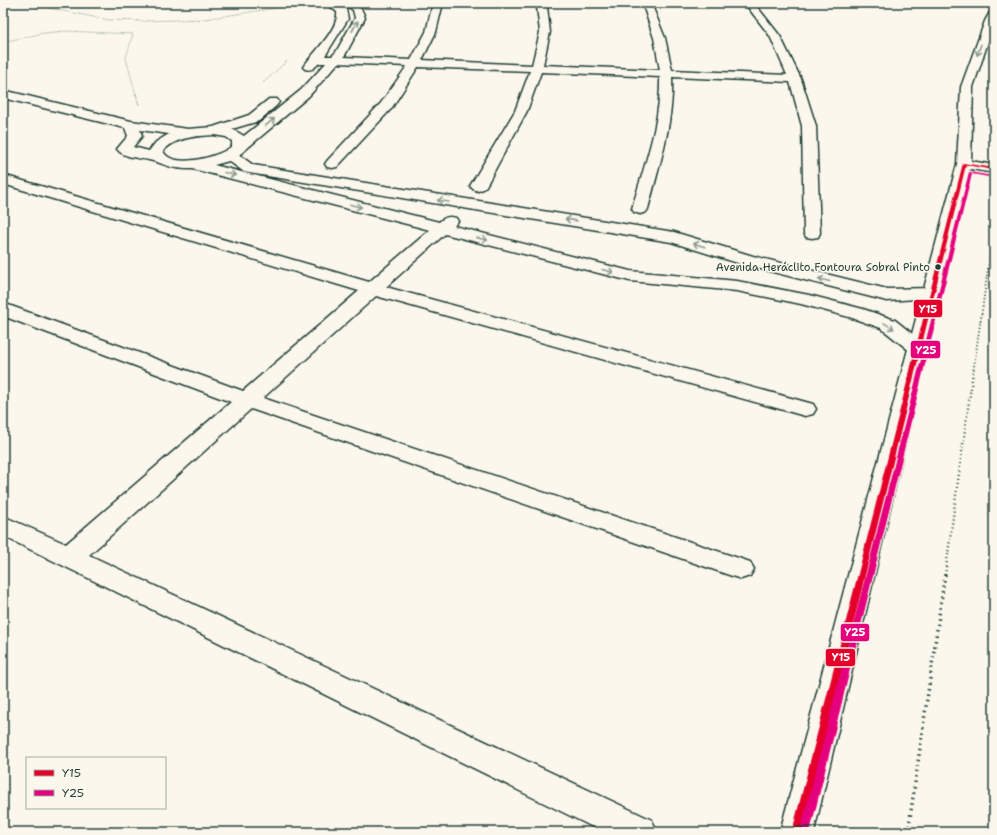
<svg xmlns="http://www.w3.org/2000/svg" width="997" height="835" font-family="'Shantell Sans',sans-serif">
<style>
.lines{fill:none;stroke-linecap:round;stroke-linejoin:round}
.street-casing{stroke:#1f3d34;stroke-width:3}
.secondary-casing{stroke:#1f3d34;stroke-width:3}
.path-far4{stroke:#1f3d34;stroke-width:1;stroke-dasharray:0.5 1.5;stroke-linecap:butt}
.path-far3{stroke:#1f3d34;stroke-width:1.5;stroke-dasharray:0.5 2;stroke-linecap:butt}
.path-far2{stroke:#1f3d34;stroke-width:2;stroke-dasharray:1 2.5;stroke-linecap:butt}
.path-far1{stroke:#1f3d34;stroke-width:2.5;stroke-dasharray:1 3;stroke-linecap:butt}
.path{stroke:#1f3d34;stroke-width:3.5;stroke-dasharray:1.5 4;stroke-linecap:butt}
.street{fill:#fbf7ec;fill-rule:evenodd}
.secondary{fill:#fbf7ec;fill-rule:evenodd}
.bus-1-casing{stroke:#fbf7ec;stroke-width:3}
.bus-2-casing{stroke:#fbf7ec;stroke-width:3}
.bus-1{fill:#e4002b;fill-rule:evenodd}
.bus-2{fill:#e5007d;fill-rule:evenodd}
.oneway{stroke:#8d9a90}
.bus-dot{fill:#1f3d34;stroke:#fbf7ec;stroke-width:1.5}
.labels{text-anchor:middle;dominant-baseline:central;stroke-width:3.5;stroke-linejoin:round;paint-order:stroke}
.far-bus-label{font-size:11px;fill:#1f3d34;stroke:#fbf7ec;text-anchor:end}
.line-badge{stroke:#fbf7ec;stroke-width:1.5}
.badge-label{font-size:11px;text-anchor:middle;font-weight:bold;fill:#fff}
</style>
<rect width="100%" height="100%" fill="#fbf7ec"/>
<filter id="ink" filterUnits="userSpaceOnUse"><feTurbulence type="fractalNoise" baseFrequency=".025" numOctaves="2"/><feDisplacementMap in="SourceGraphic" scale="8" xChannelSelector="R" yChannelSelector="G"/><feConvolveMatrix kernelMatrix="1 2 1 2 8 2 1 2 1" color-interpolation-filters="sRGB"/></filter>
<g filter="url(#ink)">
<g class="lines">
<defs>
<path id="street" d="M326 3H337L346 9 348 19 325 56H332L336 52 355 18 353 10 343 3C356 3 361 5 365 18L344 57 411 60 426 32 432 7 437 4 442 7 436 32 422 60 532 65 540 32 537 7 542 4 547 7 550 32 543 65 660 70 654 38 643 5 645 3H651L665 38 672 70 787 75 770 36 747 6 752 3 755 4 780 36 801 79 816 126 820 233 818 237 812 238 806 237 804 233 802 126 790 82 672 77C674 122 659 166 648 209L646 212 640 214 634 212 632 209C644 166 661 122 660 77L541 72 527 111 486 186 483 189 478 191 473 189 470 186 515 111 530 71 418 67 391 109 337 167 332 168 327 167 325 164 327 161 381 103 407 66 338 63 309 96 239 155 253 165 674 232 753 256 887 289 931 288 937 289 940 293 937 297 931 298 887 301 741 264 671 242 249 173 244 172 229 161 214 165 439 222C445 217 448 216 456 218L458 221 454 226 630 271 737 281 809 295 863 309 895 320 925 344 928 348 925 352 918 354 911 352 881 328 849 317 801 304 737 291 630 281 445 234 386 287 813 404 816 409 813 414 805 416 376 296 263 398 750 562 754 569 750 576 741 579 732 576 251 409 89 555 652 820 657 832H603L3 536V516L66 544 231 402 3 316V303L243 391 359 291 3 184V175L369 282 430 230 193 169C187 169 182 169 177 168 168 167 161 163 153 161 143 158 123 158 117 149L128 136 125 128 3 98V90L131 121 188 129 213 127 249 115 269 99H277L279 102 277 105 259 121 232 129 244 136 301 90 326 63H319C314 68 312 71 305 69L303 67C313 53 339 29 337 12ZM140 130 169 134 156 142 149 151 133 147 142 136ZM214 135 226 137 232 141V146C220 157 172 170 163 151 176 137 196 136 214 135Z"/>
<path id="secondary" d="M994 11V24L973 87 971 161 994 165V173L970 169 814 832H780L957 164 961 87 985 21 990 12Z"/>
</defs>
<use href="#street" class="street-casing"/>
<use href="#secondary" class="secondary-casing"/>
<path class="path-far4" d="M23 3 109 20 142 21 205 19 302 4
M300 3 310 10
M3 42 44 33 65 31 133 34 126 58 136 95
M263 83 287 61"/>
<path class="path-far3" d="M136 94 139 105"/>
<path class="path-far2" d="M973 373 994 227"/>
<path class="path-far1" d="M945 575 973 372"/>
<path class="path" d="M908 832 945 574"/>
<use href="#street" class="street"/>
<use href="#secondary" class="secondary"/>
<defs>
<path id="bus-1" d="M963 163 994 168V170L966 165 802 832H792Z"/>
<path id="bus-2" d="M969 172 993 176H994V178L972 174 810 832H800Z"/>
</defs>
<use href="#bus-1" class="bus-1-casing"/>
<use href="#bus-2" class="bus-2-casing"/>
<use href="#bus-1" class="bus-1"/>
<use href="#bus-2" class="bus-2"/>
</g>
<defs><path id="oneway-shaft" d="M-6 0H5M1.5-3L5.5 0L1.5 3" fill="none" stroke-width="1.6" stroke-linecap="round" stroke-linejoin="round"/></defs>
<g class="oneway">
<use href="#oneway-shaft" transform="translate(355 26) rotate(-61)"/>
<use href="#oneway-shaft" transform="translate(979 50) rotate(109)"/>
<use href="#oneway-shaft" transform="translate(270 122) rotate(-39)"/>
<use href="#oneway-shaft" transform="translate(230 174) rotate(14)"/>
<use href="#oneway-shaft" transform="translate(443 201) rotate(-171)"/>
<use href="#oneway-shaft" transform="translate(356 206) rotate(14)"/>
<use href="#oneway-shaft" transform="translate(571 220) rotate(-172)"/>
<use href="#oneway-shaft" transform="translate(482 239) rotate(14)"/>
<use href="#oneway-shaft" transform="translate(699 245) rotate(-163)"/>
<use href="#oneway-shaft" transform="translate(608 271) rotate(14)"/>
<use href="#oneway-shaft" transform="translate(824 280) rotate(-165)"/>
<use href="#oneway-shaft" transform="translate(889 326) rotate(32)"/>
</g>
</g>
<circle class="bus-dot" cx="938" cy="267" r="3.5"/>
<g class="labels">
<g class="far-bus-label">
<text x="930" y="267">Avenida Heráclito Fontoura Sobral Pinto</text>
</g>
</g>
<g class="line-badge">
<rect x="913" y="299" width="30" height="19" rx="4" fill="#e4002b"/>
<rect x="910" y="340" width="31" height="19" rx="4" fill="#e5007d"/>
<rect x="840" y="623" width="30" height="19" rx="4" fill="#e5007d"/>
<rect x="825" y="648" width="31" height="19" rx="4" fill="#e4002b"/>
</g>
<g class="badge-label">
<text x="928" y="313">Y15</text>
<text x="926" y="354">Y25</text>
<text x="855" y="636">Y25</text>
<text x="841" y="661">Y15</text>
</g>
<rect width="997" height="835" fill="none" stroke="#fbf7ec" stroke-width="16"/>
<rect x="8" y="8" width="981" height="819" fill="none" stroke="#1f3d34" stroke-width="1.5" filter="url(#ink)"/>
<rect x="26" y="757" width="140" height="52" fill="#fbf7ec" stroke="#a3ada2"/>
<rect x="34" y="770" width="20" height="6" fill="#e4002b" stroke="#a3ada2"/>
<text x="62" y="777" font-size="12" fill="#1f3d34">Y15</text>
<rect x="34" y="790" width="20" height="6" fill="#e5007d" stroke="#a3ada2"/>
<text x="62" y="797" font-size="12" fill="#1f3d34">Y25</text>
</svg>
